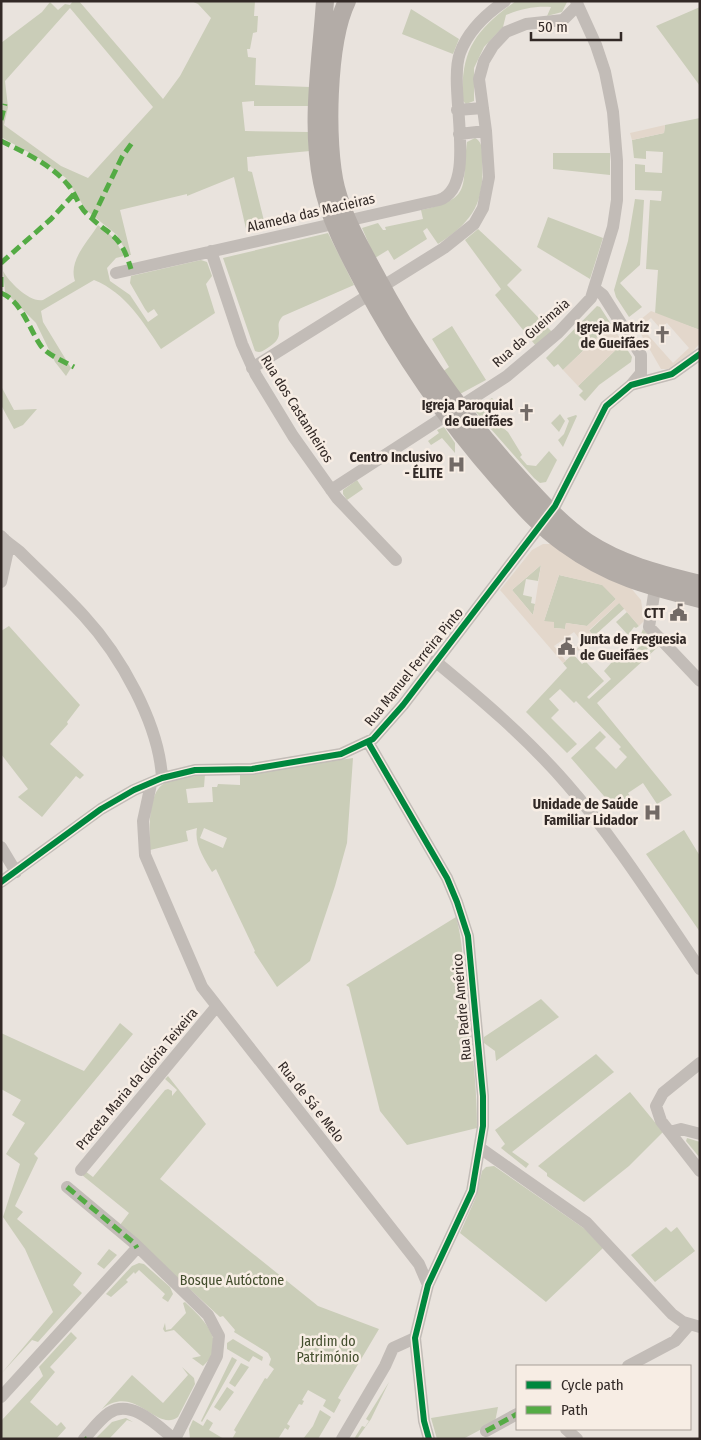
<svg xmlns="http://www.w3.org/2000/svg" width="701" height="1440" font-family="'Fira Sans Condensed',sans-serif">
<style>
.green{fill:#cacdb8;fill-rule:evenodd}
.plaza{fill:#e3d7cb;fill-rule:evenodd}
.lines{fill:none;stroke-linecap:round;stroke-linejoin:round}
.street{stroke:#c2bcb7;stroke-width:12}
.secondary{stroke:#b3aca7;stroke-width:18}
.quiet{stroke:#54ab44;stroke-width:5;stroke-dasharray:10 5;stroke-linecap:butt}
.cycleway-casing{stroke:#f7ede4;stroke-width:9}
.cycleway{stroke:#00873e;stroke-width:6}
.labels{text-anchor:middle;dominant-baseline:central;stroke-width:5;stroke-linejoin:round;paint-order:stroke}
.street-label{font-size:14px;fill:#322926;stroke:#f7ede4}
.poi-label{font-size:14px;font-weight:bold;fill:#322926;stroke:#f7ede4;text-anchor:end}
.park-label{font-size:14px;fill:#424d2c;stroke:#f7ede4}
</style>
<rect width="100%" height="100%" fill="#e9e3dd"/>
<path class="green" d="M73 1H79L163 99 180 76 211 18 198 4 191 1H255L254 16H258L257 32 253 33 250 49H247L248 57 256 58 255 85 310 87V106H254V101L242 102 245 131 309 132 310 151 247 157 248 171 252 172 266 229 247 233 234 177 187 196V194L120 210 131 255H128L117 235 86 210 66 178 37 157 1 137V43L42 12 50 2 58 10 65 4 70 5ZM70 8 153 107 88 178 61 166 4 125 8 107 5 81Z
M516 1 567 2 562 12 547 16 551 7C535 6 520 9 506 15L503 27 484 47 474 68V101L466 104 463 101C460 51 475 30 516 1Z
M700 7V86L656 26Z
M411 9 459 39 453 54 402 34Z
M700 118V330L655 314 658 270 646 269 650 200 661 201 662 191 635 190V164L645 165V172L662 173 663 152 646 151V159L634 158 632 140 664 133 665 125Z
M475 138C483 142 482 151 482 159 485 203 473 221 438 244L427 228 423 231 427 239 394 260 388 250 375 258 362 228 378 223 383 230H386L385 227 423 219 421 210C474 199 461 186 467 142Z
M553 153H610V175L553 169Z
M635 199 644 200 640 265 620 283 642 307 629 317 616 297 614 290 628 241Z
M548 217 603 238 590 279 537 247Z
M98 225 114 238 124 256 116 258 107 268 110 281 130 295 148 322 158 315 154 309 148 313 145 309 130 283 131 276 201 260 207 262 212 276 206 284 215 313 161 349C143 322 126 293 94 280L41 311 43 322 71 368 66 376 55 362 36 323 5 292 3 271C9 282 30 303 43 300L75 281C68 260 88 242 98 225Z
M478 229 522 270 507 285 552 332 536 346 495 295 501 289 465 240Z
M328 233 354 285 283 316C271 328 290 335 266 349 261 352 260 353 255 351L223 258Z
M597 306 600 307 611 324 563 370 558 364 554 367 546 358Z
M452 326 486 380 460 394 442 372 449 367 432 339Z
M623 343 632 357 631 362 599 385 585 401 579 395 583 391 578 386Z
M1 386 14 410 37 409 23 425 14 429 1 405Z
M492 398 499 405 494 409V414L499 419 496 422 508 432 522 455 520 457 527 465 536 466 549 451 557 460 546 482 540 483 534 478 476 412V408Z
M560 414 565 421 559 432 551 423Z
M576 415 577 416 563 447 558 440 564 434 569 421 567 418Z
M444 427 455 443V453L442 438 431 445 428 441 439 433 437 430Z
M357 480 363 489 347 500 343 494V490Z
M541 565 538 581 526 579 523 595 532 597 531 603 535 604 533 615 512 590Z
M559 575 603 585 616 599 587 626 566 623 565 629 554 628 544 621Z
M620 602 625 608 594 636 589 631Z
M627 612 639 626 636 628 634 627 628 635 616 622Z
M9 626 80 705 67 722 68 724 50 744 84 775 80 779 76 776 42 817 18 797 28 789 1 754V631Z
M643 629 655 642 640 656 635 651 639 647 631 639 641 634Z
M657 644 659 646 597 703 672 795 657 804 643 783 628 793 633 801 622 809 615 799 610 803 571 758 600 731 606 737 595 748 616 769 627 757 619 749 621 747 576 701 574 703 560 689 549 699 559 710 551 718 577 744 567 753 526 712 567 668 563 663 573 654 582 664 588 659 587 663 604 681 587 697 589 699 611 679 604 671 620 653 627 660 633 655 637 659H641Z
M353 758 347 843 335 886 310 961 277 987 254 952 255 951 216 869 212 872C204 858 194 844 197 828L186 831 188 841 150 850C150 833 146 790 167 782 179 778 193 777 205 774L204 787 186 789 188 803 213 802 212 787H217L218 784 240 785V775ZM204 828 227 838 223 848 200 838Z
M684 830 700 856V932L646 854Z
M456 917C463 941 463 965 465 990 471 1036 477 1082 477 1128L407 1145 380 1111 349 987 346 985Z
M541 999 559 1017 496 1061 495 1051 484 1043V1037Z
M120 1023 133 1034 34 1154 38 1158 15 1206 23 1212 17 1219 82 1273 73 1285 82 1293 38 1342 32 1340 1 1374 53 1312 25 1249 3 1217 20 1164 6 1154 25 1123 12 1115 21 1100 1 1089V1033L84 1071Z
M596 1054 614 1072 512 1152 529 1164 526 1168 501 1148 505 1144 495 1130Z
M168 1076 206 1124 160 1179 318 1306 379 1329 338 1398 341 1400 334 1413 323 1406 326 1400 308 1390 302 1400 304 1401 302 1405 299 1404 287 1424 290 1426 288 1430 285 1428 278 1439H232L236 1432 234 1430 265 1378 267 1379 274 1369 269 1365 271 1359 268 1353 234 1332 235 1330 223 1316 220 1317 120 1225 129 1213 82 1175 85 1171 93 1177 165 1090 168 1089 172 1091V1096L177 1090 165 1079Z
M630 1092 663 1132 629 1166 584 1202 547 1176V1173L538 1166Z
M687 1138 700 1142V1158L686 1141Z
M494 1166 585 1229 603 1248 546 1302 460 1233 476 1197 482 1171 486 1167Z
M666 1227 671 1232 677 1227 695 1251 655 1282 631 1255Z
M109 1249 117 1255 104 1269 97 1264Z
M139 1263 144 1264 170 1287 173 1294 168 1302 162 1298 165 1294 139 1270 135 1274 134 1272 126 1280 128 1282 111 1297 106 1294 132 1266Z
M185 1302C202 1318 230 1343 203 1366L192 1358 201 1356 174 1330 165 1332 163 1329 165 1323 166 1330 171 1329 186 1313 183 1303Z
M71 1332 77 1338 50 1367 55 1372 30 1402 57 1426 61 1422 66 1428 56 1439H1V1421L43 1376 39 1367Z
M233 1339 263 1357 262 1361 253 1356 249 1362 227 1349V1343Z
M232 1357 237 1360 202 1422 201 1421Z
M241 1363 249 1367 235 1387 229 1383Z
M182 1367 194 1378 195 1384 178 1417C156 1433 136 1383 102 1409L132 1375 163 1403 188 1375Z
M389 1382 371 1419 357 1439H354L362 1426 365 1427 369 1421 366 1419Z
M227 1387 234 1392 220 1411 214 1407Z
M498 1407 495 1422 463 1439H437L431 1418Z
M320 1410 331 1417 318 1439H303L313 1426Z
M126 1418 133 1422 127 1420 109 1439H95L112 1422Z
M207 1419 213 1423 209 1430 224 1439H190L189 1429 193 1420 203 1426Z"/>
<path class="plaza" d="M665 125 664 133 632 140 630 133Z
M651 311 700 330V343L690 355 674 369H661L635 324ZM651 318 660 328 667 323 689 348 673 363 641 327Z
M611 324 623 343 578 386 563 370Z
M543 544H551L630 587 641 600 644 621 639 626 619 603 589 630 594 636 578 651 576 648 582 642 574 632 554 646 566 661 563 663 500 590 532 550ZM541 565 535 604 533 615 512 590ZM559 575 602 585 616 599 587 626 566 623 565 629 554 628V622L544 621Z"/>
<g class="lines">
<path class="street" d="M457 110 483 108
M459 134 486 131
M211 251 242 344 256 375 293 436 337 498 396 560
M116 273 439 200C480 187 447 88 460 53 468 31 486 14 505 1
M594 288 603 295 641 355V373L631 385
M252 368 444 248 474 224 483 208 489 177 486 131 479 79 484 61 493 46 506 32 526 24 563 20 578 5
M331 490 507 376 558 333 591 298 613 227 617 200V161L613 112 605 72 596 45 576 1
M1 536C6 542 13 546 19 551 40 572 63 593 84 616 120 655 159 723 162 778
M1 582 8 550 4 539
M655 588 649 627 700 681
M435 661C481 699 527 738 566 783 616 840 657 906 700 969
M368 742 447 878 457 902 468 936 483 1096V1126L472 1191 428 1285 415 1338 424 1421 429 1439
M151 784 143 821 145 855 202 987 419 1264 428 1285
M1 847 16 872
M1 882 101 809 134 790 162 778 195 770 252 769 341 754 373 739 403 705 555 506 606 406 631 385 672 374 700 354
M700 1063 663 1093 656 1106 661 1121 700 1171
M670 1132 681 1129 700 1134
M480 1148 587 1223 672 1314 683 1322 700 1327
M81 1170 216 1007
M67 1187 134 1243 208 1315 219 1336 217 1356 175 1439
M628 1366 675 1341 689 1325
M1 1397 137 1248
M566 1429 577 1439
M486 1431 517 1414
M84 1439C92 1430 99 1420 109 1413 131 1398 158 1426 174 1439
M342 1439 385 1366 393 1348 415 1338"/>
<path class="secondary" d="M325 1C321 61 310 123 322 182 329 218 346 250 363 282 401 353 446 419 499 479 519 502 539 526 565 544 609 576 648 586 700 599
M347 1C327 42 325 144 336 188 344 219 360 246 375 274 415 350 463 417 521 480 541 502 562 525 587 542 622 565 660 574 700 584"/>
<path class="quiet" d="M1 120 5 104
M1 141C24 152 52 165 68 185 76 194 78 206 87 214 111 238 120 232 131 269
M92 219 122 157 134 140
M1 263 51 219 74 194
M1 277V294
M1 293C22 301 29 329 41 346 48 355 63 361 74 367
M67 1187 134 1243 137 1248
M486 1431 517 1414
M84 1438 85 1439"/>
<defs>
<path id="cycleway" d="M368 742 447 878 457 902 468 936 483 1096V1126L472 1191 428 1285 415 1338 424 1421 429 1439
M1 882 101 809 134 790 162 778 195 770 252 769 341 754 373 739 403 705 555 506 606 406 631 385 672 374 700 354"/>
</defs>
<use href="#cycleway" class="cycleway-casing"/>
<use href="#cycleway" class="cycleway"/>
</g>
<defs>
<symbol id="church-bare" viewBox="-9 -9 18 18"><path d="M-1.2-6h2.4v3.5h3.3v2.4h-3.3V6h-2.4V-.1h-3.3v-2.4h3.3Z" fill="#726a66" stroke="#f7ede4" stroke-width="2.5" paint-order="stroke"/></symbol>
<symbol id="hospital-bare" viewBox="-9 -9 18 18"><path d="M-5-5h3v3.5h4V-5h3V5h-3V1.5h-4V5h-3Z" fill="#726a66" stroke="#f7ede4" stroke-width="2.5" paint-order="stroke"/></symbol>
<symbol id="civic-bare" viewBox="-9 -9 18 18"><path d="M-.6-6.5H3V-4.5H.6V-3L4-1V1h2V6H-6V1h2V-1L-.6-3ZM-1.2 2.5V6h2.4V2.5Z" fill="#726a66" stroke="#f7ede4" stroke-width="2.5" paint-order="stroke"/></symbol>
</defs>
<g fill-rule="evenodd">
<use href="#church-bare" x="650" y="322" width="25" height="25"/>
<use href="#church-bare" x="514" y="400" width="25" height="25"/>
<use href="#hospital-bare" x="444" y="452" width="25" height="25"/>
<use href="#civic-bare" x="666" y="600" width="25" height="25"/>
<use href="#civic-bare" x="554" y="634" width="25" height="25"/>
<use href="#hospital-bare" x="640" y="800" width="25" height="25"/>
</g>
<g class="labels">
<g class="street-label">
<text transform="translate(311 213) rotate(-13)">Alameda das Macieiras</text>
<text transform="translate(531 333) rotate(-41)">Rua da Gueimaia</text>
<text transform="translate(297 409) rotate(58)">Rua dos Castanheiros</text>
<text transform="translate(414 667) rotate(-51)">Rua Manuel Ferreira Pinto</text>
<text transform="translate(462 1007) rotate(-95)">Rua Padre Américo</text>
<text transform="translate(137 1079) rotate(-50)">Praceta Maria da Glória Teixeira</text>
<text transform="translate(311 1102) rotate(52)">Rua de Sá e Melo</text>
</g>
<g class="poi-label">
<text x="649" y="327">Igreja Matriz<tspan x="649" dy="16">de Gueifães</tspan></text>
<text x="513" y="405">Igreja Paroquial<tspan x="513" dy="16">de Gueifães</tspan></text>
<text x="443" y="457">Centro Inclusivo<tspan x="443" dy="16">- ÉLITE</tspan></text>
<text x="665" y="613">CTT</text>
<text x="580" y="639" text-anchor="start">Junta de Freguesia<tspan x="580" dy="16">de Gueifães</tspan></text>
<text x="638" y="804">Unidade de Saúde<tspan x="638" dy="16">Familiar Lidador</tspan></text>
</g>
<g class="park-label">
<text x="232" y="1280">Bosque Autóctone</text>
<text x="328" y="1341">Jardim do<tspan x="328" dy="16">Património</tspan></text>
</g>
</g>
<rect width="701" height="1440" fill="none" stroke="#322926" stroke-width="5"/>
<rect x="516" y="1365" width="175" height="65" fill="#f7ede4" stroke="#a89f98"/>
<rect x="526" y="1381" width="25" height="8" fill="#00873e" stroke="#a89f98"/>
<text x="561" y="1390" font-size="15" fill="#322926">Cycle path</text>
<rect x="526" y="1406" width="25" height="8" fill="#54ab44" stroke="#a89f98"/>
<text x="561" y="1415" font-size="15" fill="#322926">Path</text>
<path d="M531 32v8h90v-8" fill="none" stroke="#322926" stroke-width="2.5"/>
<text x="538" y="32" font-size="15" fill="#322926" stroke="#f7ede4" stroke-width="4" paint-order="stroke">50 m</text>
</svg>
